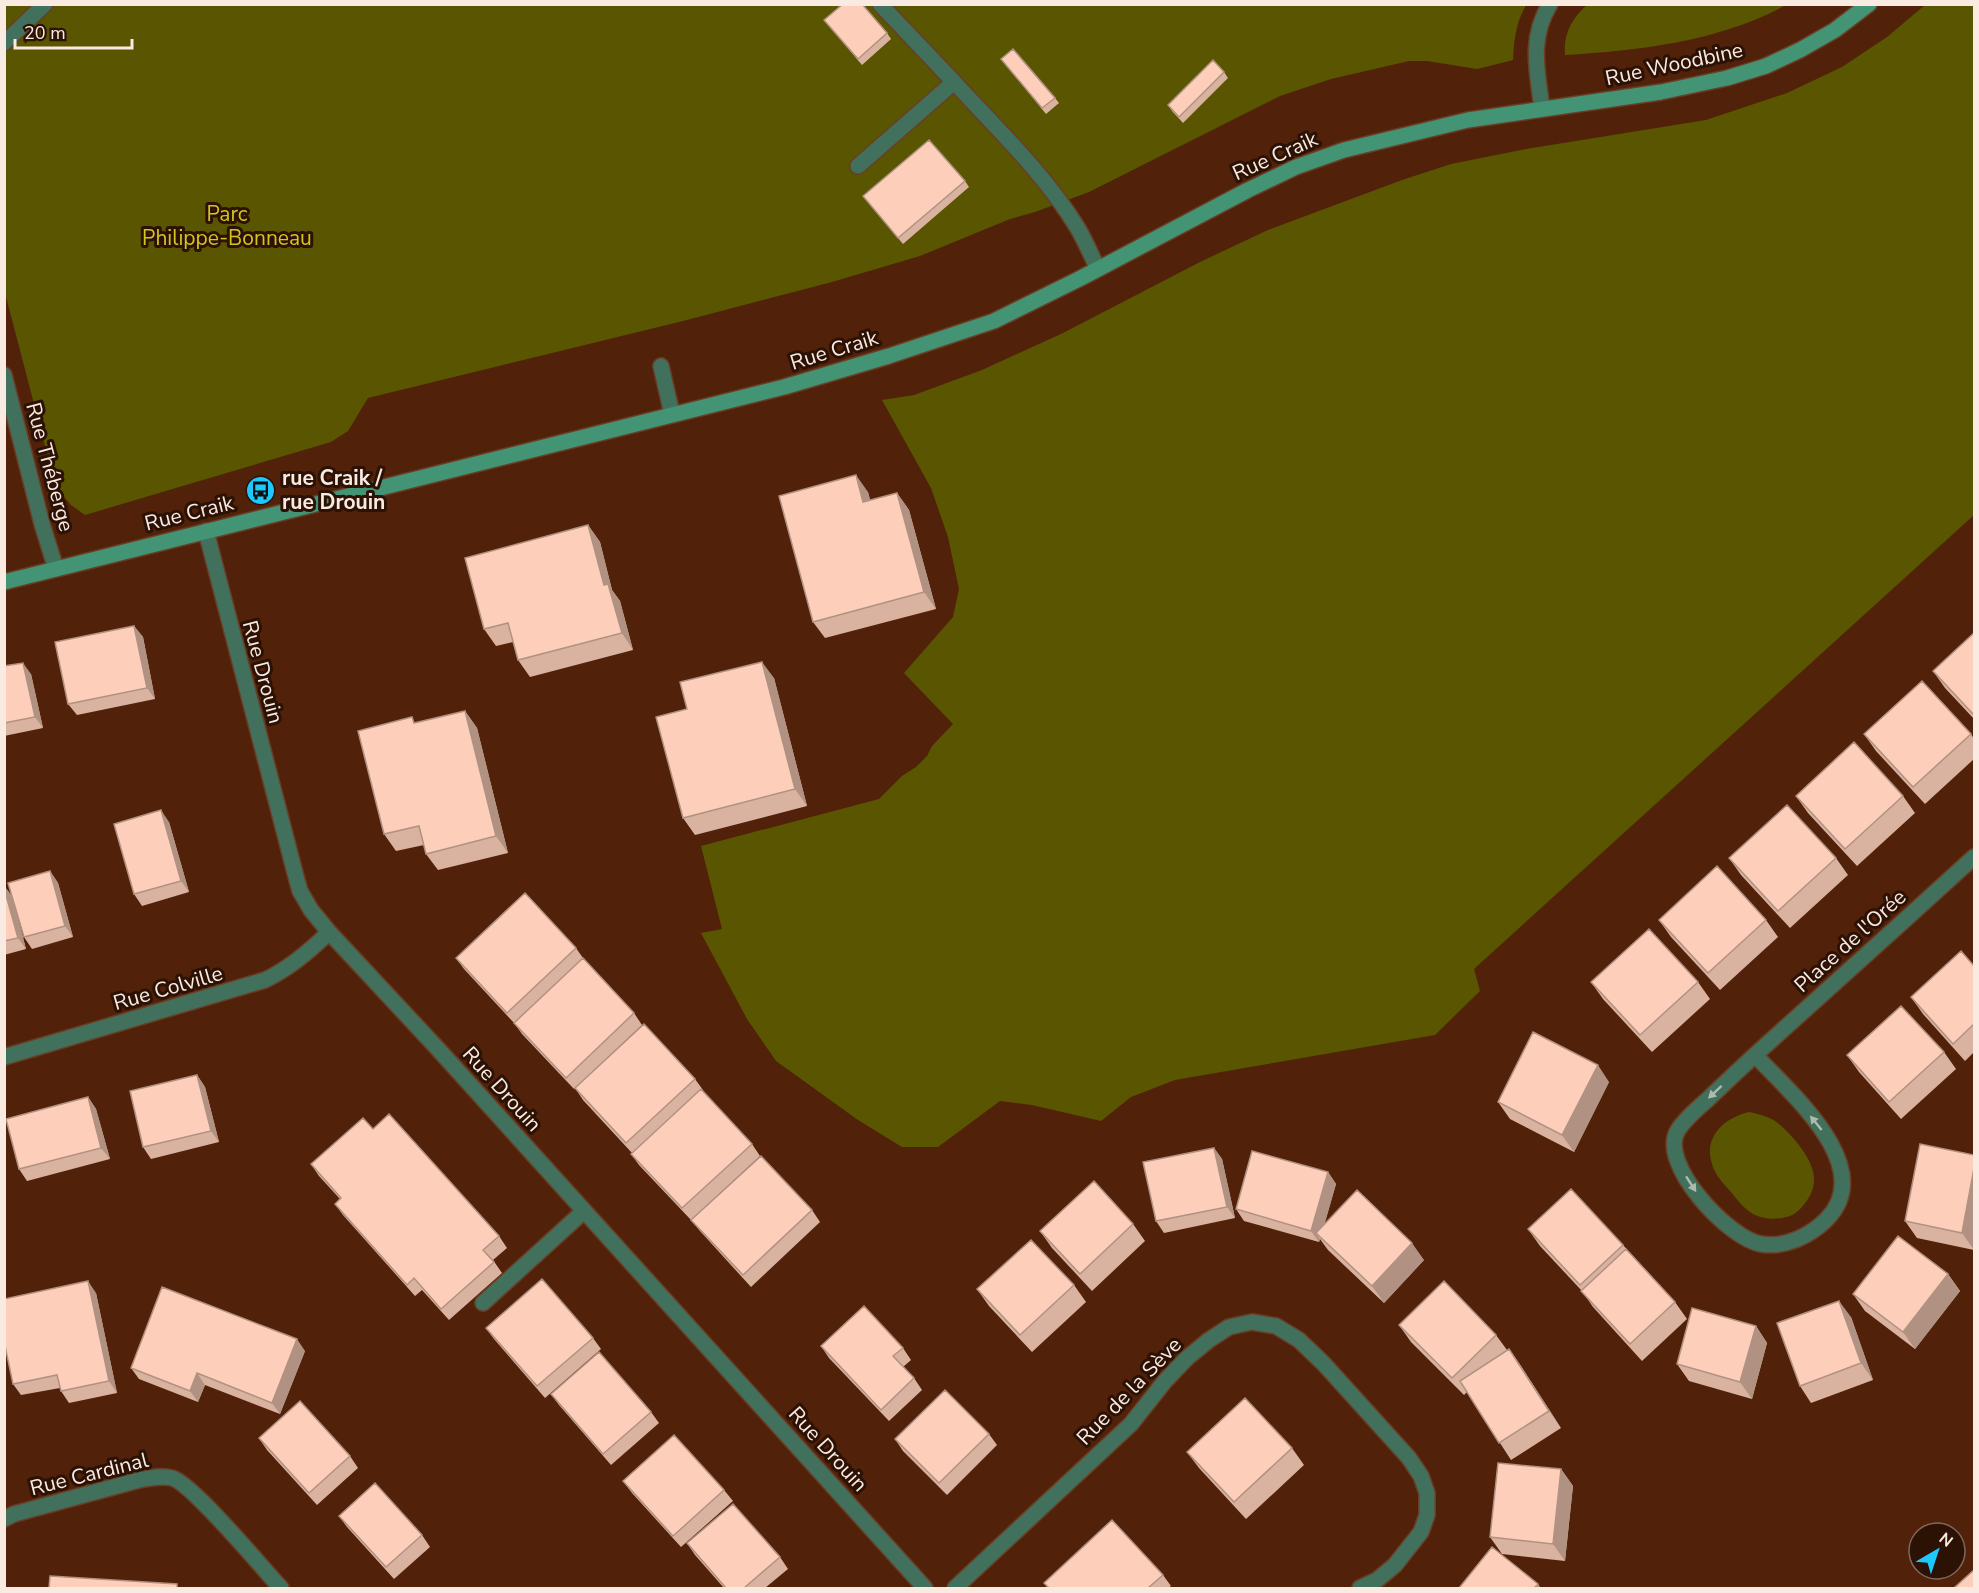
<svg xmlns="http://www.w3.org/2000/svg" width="1979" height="1593" font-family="'Nunito Sans',sans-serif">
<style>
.green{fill:#5a5500}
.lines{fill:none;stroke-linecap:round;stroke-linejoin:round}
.lane-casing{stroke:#693e27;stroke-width:18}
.street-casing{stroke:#693e27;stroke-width:18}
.secondary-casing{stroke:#693e27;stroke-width:18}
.lane{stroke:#41715d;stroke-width:15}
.street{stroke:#41715d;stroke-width:15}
.secondary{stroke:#439474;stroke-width:15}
.wall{fill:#dab2a0}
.shaded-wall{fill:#b19182}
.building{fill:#fdcfba;stroke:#b19182;stroke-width:1.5}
.oneway{fill:#afbaad}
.labels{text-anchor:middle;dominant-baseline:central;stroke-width:6;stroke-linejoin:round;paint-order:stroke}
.street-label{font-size:21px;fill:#f9eae2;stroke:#2c1105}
.park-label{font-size:21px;fill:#d2c71e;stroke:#2c1105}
.poi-label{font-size:21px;font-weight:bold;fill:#f9eae2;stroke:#2c1105;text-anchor:start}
</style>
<rect width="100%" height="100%" fill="#512209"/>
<path class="green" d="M1588 4H1786V5C1717 42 1641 50 1565 55 1563 34 1572 18 1588 4Z
M4 5H1526C1516 23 1514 39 1513 60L1477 69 1427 61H1409L1331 79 1280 96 1089 192 1035 212 1010 219 920 256 832 282 683 321 368 398 348 431 331 442 85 515 71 505 56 488 5 293Z
M1925 5H1974V515L1474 969 1480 991 1435 1035 1175 1080 1131 1097 1101 1121 1032 1105 1000 1101 938 1147H902L858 1120 776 1061 747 1019 701 933 722 929 701 846 879 799 902 776 916 767 927 756 932 746 953 724 904 673 953 617 959 589 948 537 931 488 882 400 914 395 982 370 1063 333 1200 262 1268 230 1402 180 1451 164 1526 149 1706 120 1787 93 1842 67 1887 37Z
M1749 1112C1758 1114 1767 1116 1775 1121 1790 1132 1816 1161 1814 1181 1814 1191 1807 1202 1800 1209 1790 1221 1765 1221 1753 1214 1743 1208 1737 1199 1730 1191 1723 1183 1715 1175 1712 1164 1703 1137 1724 1118 1749 1112Z"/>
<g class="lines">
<defs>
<path id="lane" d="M880 4 954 82
M4 43 45 4
M858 166 954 82C996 128 1044 173 1077 227 1085 240 1091 255 1098 269
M661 366 672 414
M483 1303 584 1211"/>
<path id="street" d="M1542 108C1537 71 1529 38 1550 4
M4 375 42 524 56 569
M206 531 295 873 300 891 311 910 329 932 438 1049 925 1588
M1755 1055C1789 1092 1878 1166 1827 1219 1810 1236 1785 1248 1761 1244 1729 1239 1657 1163 1678 1130 1685 1119 1697 1109 1706 1101 1726 1082 1746 1063 1766 1045 1836 982 1905 920 1974 857
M4 1057 265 980C290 968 309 952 329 932
M4 1519 14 1514 139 1480C150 1478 162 1475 172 1478 192 1483 263 1569 281 1588
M955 1588 1131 1424 1165 1381 1187 1358 1209 1340 1229 1327 1252 1322 1276 1326 1299 1340 1324 1364 1409 1458 1421 1476 1427 1493V1515L1421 1532 1395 1565 1377 1580 1360 1588"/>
<path id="secondary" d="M4 582 784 387 889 356 994 321 1081 278 1248 190 1296 167 1344 150 1468 120 1661 92 1727 78 1766 66 1800 50 1835 30 1869 4"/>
</defs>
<use href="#lane" class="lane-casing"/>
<use href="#street" class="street-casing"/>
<use href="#secondary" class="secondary-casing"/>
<use href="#lane" class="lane"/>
<use href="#street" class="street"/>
<use href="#secondary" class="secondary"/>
</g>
<path class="wall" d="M824 20 887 33 891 39 862 65Z
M1001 59 1055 98 1059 103 1046 114Z
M1224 72 1228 78 1183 123 1172 111 1168 105Z
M965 181 969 187 903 244 863 196Z
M868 492 870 500 897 493 909 510 936 609 825 638 813 622Z
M588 525 600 542 612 590 620 601 633 650 530 677 518 660 513 642 496 646 484 629Z
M134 626 143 637 155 699 77 715 68 704Z
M1974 633V719L1945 688 1933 671Z
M4 666 31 674 43 728 4 736Z
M774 678 807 806 695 835 683 818 687 709Z
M465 711 477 728 508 853 438 870 426 854 424 845 396 851 384 834 416 723Z
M1864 734H1971L1974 739V759L1925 804 1876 751Z
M1796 796H1903L1915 813 1857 866 1808 813Z
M169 822 189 892 142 906 134 894Z
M1729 858H1836L1848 875 1790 928 1741 875Z
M50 871 58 883 73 937 32 949 24 937Z
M4 886 12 896 26 949 4 955Z
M1659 920H1766L1778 937 1720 990 1671 937Z
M576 948 583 958 634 1013 642 1025 574 1089 522 1034 515 1024 464 969 456 958Z
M1974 966V1052L1965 1061 1923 1014 1911 997Z
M1591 982H1698L1710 999 1652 1052 1603 999Z
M1944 1052 1956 1069 1901 1119 1859 1072 1847 1055Z
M197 1075 205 1087 219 1142 151 1159 143 1147Z
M695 1079 703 1090 702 1091 752 1144 760 1156 691 1220 639 1165 631 1154 632 1153 583 1100 575 1088Z
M1609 1082 1574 1152 1510 1119 1498 1102Z
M88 1097 96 1109 110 1159 27 1181 19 1169Z
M373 1129 499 1236 507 1248 493 1260 502 1273 449 1320 422 1290 415 1296 343 1215 335 1204 340 1199 319 1176 311 1164Z
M1214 1148 1222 1159 1235 1218 1164 1233 1156 1221Z
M1974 1155V1250L1917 1238 1905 1221Z
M1328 1172 1336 1184 1324 1225 1424 1260 1384 1303 1328 1250 1320 1239 1319 1242 1244 1221 1236 1209Z
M812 1210 820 1222 751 1287 700 1231 691 1220Z
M1133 1224 1145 1241 1092 1291 1052 1248 1040 1231Z
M1528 1229 1623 1245 1675 1302 1687 1319 1642 1361 1593 1307 1582 1291 1540 1246Z
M1948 1274 1960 1291 1915 1349 1865 1311 1853 1294Z
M1074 1285 1086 1302 1032 1352 989 1306 977 1289Z
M96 1293 117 1393 69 1403 61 1391 60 1388 21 1395 13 1384Z
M1851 1317 1873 1380 1811 1403 1800 1386Z
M1399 1325 1496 1335 1507 1350 1509 1349 1521 1366 1561 1428 1511 1460 1467 1392 1464 1395 1411 1342Z
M1756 1326 1767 1343 1752 1399 1689 1381 1677 1364Z
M486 1328 593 1338 601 1349 545 1398 494 1339Z
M821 1346 903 1348 911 1360 903 1367 914 1378 922 1390 889 1421 829 1358Z
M305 1351 280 1414 205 1385 198 1402 139 1379 131 1368Z
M551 1394 651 1412 659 1423 611 1465 559 1405Z
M989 1434 997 1445 947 1495 903 1451 895 1439Z
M259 1438 350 1456 358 1468 317 1505 267 1450Z
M1292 1448 1304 1465 1246 1519 1199 1468 1187 1452Z
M1561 1469 1573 1486 1565 1561 1502 1554 1490 1537Z
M623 1481 724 1490 733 1501 681 1547 632 1493Z
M339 1516 422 1535 430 1547 394 1579 347 1527Z
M687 1543 780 1557 788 1569 765 1588H724L695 1555Z
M1163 1575 1171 1586 1168 1588H1048L1044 1583Z"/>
<path class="shaded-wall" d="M856 475 868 492 875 519 863 502Z
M897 493 909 510 936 609 924 592Z
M588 525 600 542 612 590 620 601 633 650 622 633 604 585Z
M134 626 143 637 155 699 147 688Z
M762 662 774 678 807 806 795 789Z
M23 663 31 674 43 728 35 717Z
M465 711 477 728 508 853 496 836Z
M161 810 169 822 189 892 181 881Z
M50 871 58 883 73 937 65 926Z
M4 886 12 896 26 949 18 938Z
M1598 1065 1609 1082 1574 1152 1562 1135Z
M197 1075 205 1087 219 1142 211 1131Z
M88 1097 96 1109 110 1159 101 1148Z
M1214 1148 1222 1159 1235 1218 1227 1207Z
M1974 1168V1250L1962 1233Z
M1328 1172 1336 1184 1321 1237 1316 1233 1320 1239 1319 1242 1311 1231Z
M1412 1243 1424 1260 1384 1303 1372 1286Z
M1948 1274 1960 1291 1915 1349 1903 1332Z
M88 1281 96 1293 117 1393 109 1381Z
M1839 1301 1851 1317 1873 1380 1861 1363Z
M1756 1326 1767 1343 1752 1399 1740 1382Z
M297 1339 305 1351 280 1414 272 1403Z
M1509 1349 1521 1366 1561 1428 1549 1411Z
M197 1373 205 1385 198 1402 190 1391Z
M1561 1469 1573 1486 1565 1561 1553 1544Z
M1538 1584 1541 1588H1534Z"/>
<path class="building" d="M843 4H862L887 33 858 59 824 20Z
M1013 49 1055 98 1042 108 1001 59Z
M1213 60 1224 72 1179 117 1168 105Z
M929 140 965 181 898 238 863 196Z
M856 475 863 502 897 493 924 592 813 622 779 496Z
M588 525 604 585 608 584 622 633 518 660 508 623 484 629 465 558Z
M134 626 147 688 68 704 55 642Z
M1974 633V715L1933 671Z
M762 662 795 789 683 818 656 717 687 709 680 682Z
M23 663 35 717 4 723V666Z
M1922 681 1971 734 1913 787 1864 734Z
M465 711 496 836 426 854 419 826 384 834 358 731 412 717 414 723Z
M1854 742 1903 796 1845 849 1796 796Z
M1787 805 1836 858 1778 911 1729 858Z
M161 810 181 881 134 894 114 824Z
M1717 866 1766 920 1708 973 1659 920Z
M50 871 65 926 24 937 8 883Z
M4 888 18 938 4 941Z
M525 893 576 948 507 1013 456 958Z
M1649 929 1698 982 1640 1035 1591 982Z
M1961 951 1974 966V1024L1953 1044 1911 997Z
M583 958 634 1013 566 1078 514 1023Z
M1901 1006 1944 1052 1889 1102 1847 1055Z
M644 1024 695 1079 626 1143 575 1088Z
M1533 1032 1598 1065 1562 1135 1498 1102Z
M197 1075 211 1131 143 1147 130 1091Z
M701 1089 752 1144 682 1208 631 1154Z
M88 1097 101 1148 19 1169 6 1119Z
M389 1114 499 1236 483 1250 494 1262 441 1309 414 1278 407 1285 335 1204 341 1198 311 1164 363 1118 373 1129Z
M1920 1144 1974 1155V1168L1962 1233 1905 1221Z
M1214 1148 1227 1207 1156 1221 1143 1162Z
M1252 1151 1328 1172 1311 1231 1236 1209Z
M761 1156 812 1210 743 1275 691 1220Z
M1094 1181 1133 1224 1080 1274 1040 1231Z
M1571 1189 1623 1245 1580 1285 1528 1229Z
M1357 1190 1412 1243 1372 1286 1316 1233Z
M1898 1236 1948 1274 1903 1332 1853 1294Z
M1031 1240 1074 1285 1020 1335 977 1289Z
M1626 1249 1675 1302 1630 1344 1581 1291Z
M542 1279 593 1338 537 1386 486 1328Z
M88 1281 109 1381 61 1391 57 1375 13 1384 4 1341V1299Z
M1444 1281 1496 1335 1452 1378 1399 1325Z
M162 1287 297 1339 272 1403 197 1373 190 1391 131 1368Z
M1839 1301 1861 1363 1800 1386 1777 1323Z
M864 1306 903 1348 893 1356 914 1378 881 1410 821 1346Z
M1692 1308 1756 1326 1740 1382 1677 1364Z
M1509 1349 1549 1411 1499 1443 1460 1381Z
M599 1352 651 1412 603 1454 551 1394Z
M945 1390 989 1434 939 1483 895 1439Z
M1245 1398 1292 1448 1234 1502 1187 1452Z
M300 1401 350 1456 309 1493 259 1438Z
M674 1435 724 1490 673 1536 623 1481Z
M1498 1463 1561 1469 1553 1544 1490 1537Z
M375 1483 422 1535 386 1567 339 1516Z
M733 1504 780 1557 744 1588H726L687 1543Z
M1112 1520 1163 1575 1148 1588H1049L1044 1583Z
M1492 1547 1538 1584 1534 1588H1459Z
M1974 1570V1588H1954Z
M50 1576 177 1584V1588H49Z"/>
<defs><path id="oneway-solid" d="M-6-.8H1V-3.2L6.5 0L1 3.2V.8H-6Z" transform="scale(1.5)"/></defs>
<g class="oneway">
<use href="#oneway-solid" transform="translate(1715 1092) rotate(137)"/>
<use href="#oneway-solid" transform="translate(1816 1123) rotate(-129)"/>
<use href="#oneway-solid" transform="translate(1691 1184) rotate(57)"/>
</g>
<defs>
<symbol id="bus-disc" viewBox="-11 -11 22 22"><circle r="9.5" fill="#1dc9fc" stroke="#2c1105"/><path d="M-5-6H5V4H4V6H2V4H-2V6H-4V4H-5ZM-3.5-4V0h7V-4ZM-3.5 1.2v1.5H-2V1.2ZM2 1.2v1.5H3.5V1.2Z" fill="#111"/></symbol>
</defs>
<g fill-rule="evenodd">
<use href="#bus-disc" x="244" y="474" width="33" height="33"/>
</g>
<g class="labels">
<g class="street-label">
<text transform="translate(1674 64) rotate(-12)">Rue Woodbine</text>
<text transform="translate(1275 156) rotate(-24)">Rue Craik</text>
<text transform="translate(834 350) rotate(-17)">Rue Craik</text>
<text transform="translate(50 467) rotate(75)">Rue Théberge</text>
<text transform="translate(189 513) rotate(-14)">Rue Craik</text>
<text transform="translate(263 672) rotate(75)">Rue Drouin</text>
<text transform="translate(1850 941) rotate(-42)">Place de l'Orée</text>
<text transform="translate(168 988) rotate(-16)">Rue Colville</text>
<text transform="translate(502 1089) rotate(48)">Rue Drouin</text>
<text transform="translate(1129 1391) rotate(-46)">Rue de la Sève</text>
<text transform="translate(828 1449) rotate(48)">Rue Drouin</text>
<text transform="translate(89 1474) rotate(-14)">Rue Cardinal</text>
</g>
<g class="park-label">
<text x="227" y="214">Parc<tspan x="227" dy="24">Philippe-Bonneau</tspan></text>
</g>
<g class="poi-label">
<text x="282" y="478">rue Craik /<tspan x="282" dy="24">rue Drouin</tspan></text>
</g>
</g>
<rect width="1979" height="1593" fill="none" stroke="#f9eae2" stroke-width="12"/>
<g transform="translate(1937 1551) rotate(39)"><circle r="28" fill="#2c1105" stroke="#7e685d" stroke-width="1.5"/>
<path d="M0-4.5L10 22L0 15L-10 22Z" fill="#1dc9fc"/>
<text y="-9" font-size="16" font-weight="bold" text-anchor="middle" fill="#f9eae2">N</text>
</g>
<path d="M15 39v9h117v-9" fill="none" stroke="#f9eae2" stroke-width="3"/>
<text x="24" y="39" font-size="18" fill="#f9eae2" stroke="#2c1105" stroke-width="4.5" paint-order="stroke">20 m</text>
</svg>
